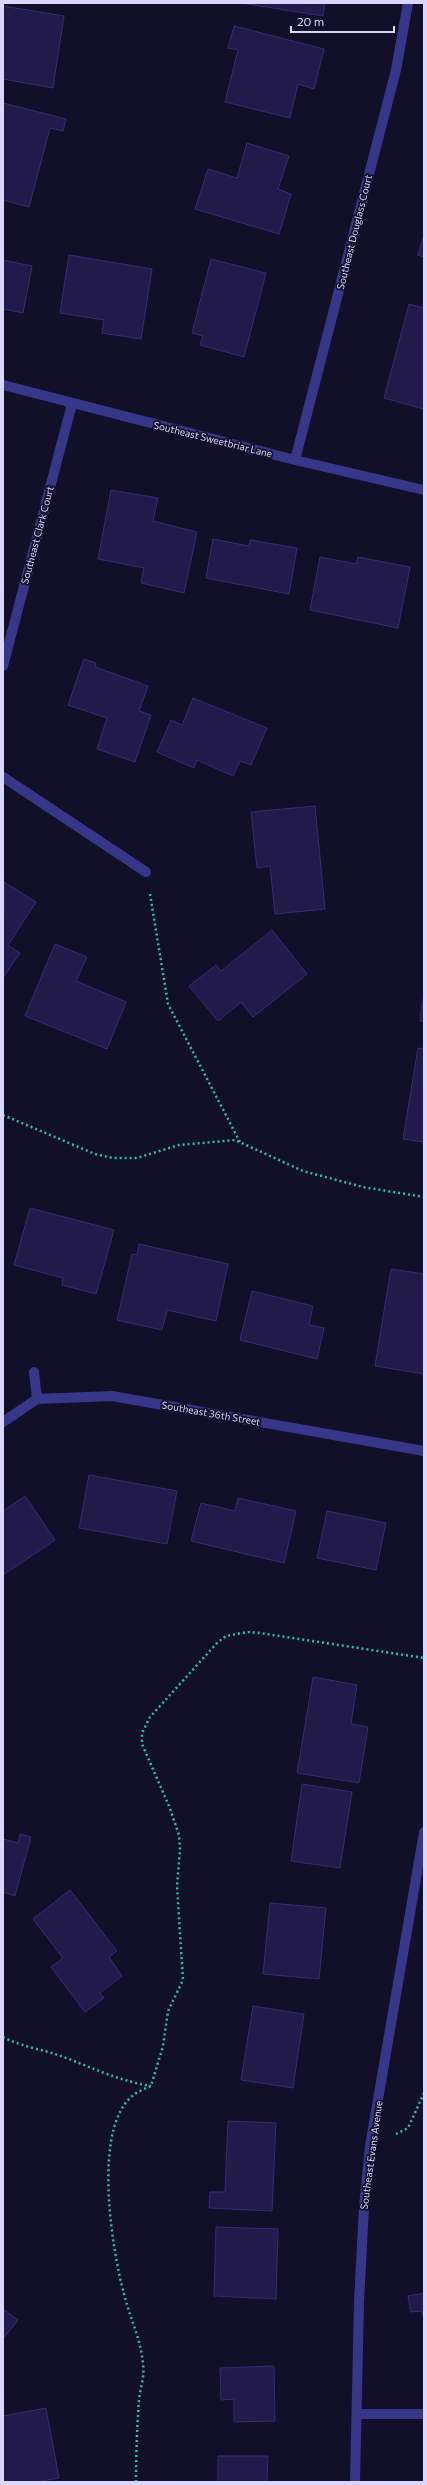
<svg xmlns="http://www.w3.org/2000/svg" width="427" height="2485" font-family="Commissioner,sans-serif">
<style>
.building{fill:#221a4a;stroke:#372b78}
.lines{fill:none;stroke-linecap:round;stroke-linejoin:round}
.path{stroke:#29c0b1;stroke-width:2.5;stroke-dasharray:2 3;stroke-linecap:butt}
.minor{stroke:#37378a;stroke-width:10}
.labels{text-anchor:middle;dominant-baseline:central;stroke-width:3.5;stroke-linejoin:round;paint-order:stroke}
.street-label{font-size:10px;fill:#d9d6ff;stroke:#120f29}
</style>
<rect width="100%" height="100%" fill="#120f29"/>
<path class="building" d="M241 3H325L323 16Z
M3 6 64 16 53 88 3 79Z
M234 26 324 49 314 89 298 84 290 118 225 102 238 50 228 48Z
M3 103 66 119 63 131 50 128 29 207 3 200Z
M247 143 289 156 278 189 291 194 279 234 195 209 208 169 237 178Z
M424 235V257L418 255Z
M69 255 152 269 141 339 102 333 104 320 60 313Z
M211 259 266 273 244 357 200 345 203 336 192 333Z
M3 260 32 266 23 313 3 309Z
M409 304 424 308V409L384 398Z
M111 490 158 498 153 521 197 532 184 593 141 583 144 568 98 559Z
M213 539 249 546 250 540 297 548 289 594 206 578Z
M320 557 356 564 358 557 410 567 398 628 310 610Z
M84 659 96 663 95 667 148 686 139 711 151 715 135 762 97 749 107 718 68 705Z
M193 698 267 728 251 765 240 761 233 776 197 760 194 768 157 752 171 720 182 725Z
M315 806 325 909 275 914 270 866 257 868 251 812Z
M4 882 36 902 8 945 20 953 3 978Z
M272 930 307 974 253 1017 241 1002 218 1021 189 986 216 965 221 971Z
M55 944 87 957 76 981 126 1002 107 1049 25 1016Z
M424 993V1021H420Z
M418 1048 424 1049V1142L403 1139Z
M30 1208 114 1230 96 1294 62 1285 63 1278 14 1265Z
M139 1244 228 1264 216 1321 167 1310 162 1330 117 1320 132 1254 137 1255Z
M391 1269 424 1274V1374L375 1366Z
M252 1291 313 1306 309 1325 324 1328 317 1359 240 1340Z
M89 1475 177 1491 167 1544 79 1528Z
M25 1496 55 1540 3 1575V1511Z
M238 1498 296 1511 284 1563 191 1541 201 1503 235 1511Z
M327 1511 386 1523 376 1570 317 1558Z
M313 1677 357 1685 351 1724 368 1727 359 1783 297 1773Z
M302 1784 352 1792 340 1868 291 1861Z
M20 1834 31 1837 15 1896 3 1892V1839L18 1843Z
M70 1890 117 1951 109 1957 122 1976 100 1993 104 1998 85 2012 51 1967 63 1958 33 1919Z
M270 1903 326 1908 319 1979 263 1974Z
M253 2006 304 2014 293 2088 241 2080Z
M228 2121 276 2123 272 2211 209 2208 210 2192H225Z
M216 2227 278 2229 276 2299 214 2296Z
M424 2293V2320L422 2311 411 2312 408 2296Z
M3 2309 18 2320 3 2339Z
M274 2366 275 2421 234 2422V2399L221 2400 220 2368Z
M46 2408 59 2478 37 2482H3V2416Z
M218 2456H268L267 2482H218Z"/>
<g class="lines">
<path class="path" d="M150 894 168 1004 241 1144
M3 1115 95 1154 113 1158H137L179 1145 235 1140 303 1171 363 1187 424 1197
M3 2037C20 2046 40 2049 58 2055 89 2066 118 2081 151 2086
M396 2134 408 2128 424 2093
M136 2482C136 2455 137 2427 139 2400 140 2388 145 2377 143 2364 141 2340 130 2318 124 2294 112 2249 93 2134 130 2098 136 2092 144 2089 151 2086L163 2046 168 2011 183 1980 177 1886 180 1850 179 1835 169 1806 142 1744V1733L150 1717 217 1643 226 1636 248 1632 260 1633 424 1658"/>
<path class="minor" d="M3 385 295 460 424 490
M295 460 396 70 408 3
M3 666 72 404
M3 777 146 872
M34 1372 37 1399
M3 1422 37 1399 112 1396 424 1451
M357 2414H424
M355 2482 359 2302 364 2207 370 2146 424 1832"/>
</g>
<g class="labels">
<g class="street-label">
<text transform="translate(354 232) rotate(-76)">Southeast Douglass Court</text>
<text transform="translate(213 439) rotate(14)">Southeast Sweetbriar Lane</text>
<text transform="translate(37 535) rotate(-75)">Southeast Clark Court</text>
<text transform="translate(211 1413) rotate(10)">Southeast 36th Street</text>
<text transform="translate(371 2155) rotate(-82)">Southeast Evans Avenue</text>
</g>
</g>
<rect width="427" height="2485" fill="none" stroke="#d9d6ff" stroke-width="8"/>
<path d="M291 26v6h103v-6" fill="none" stroke="#d9d6ff" stroke-width="2"/>
<text x="297" y="26" font-size="12" fill="#d9d6ff" stroke="#120f29" stroke-width="3" paint-order="stroke">20 m</text>
</svg>
